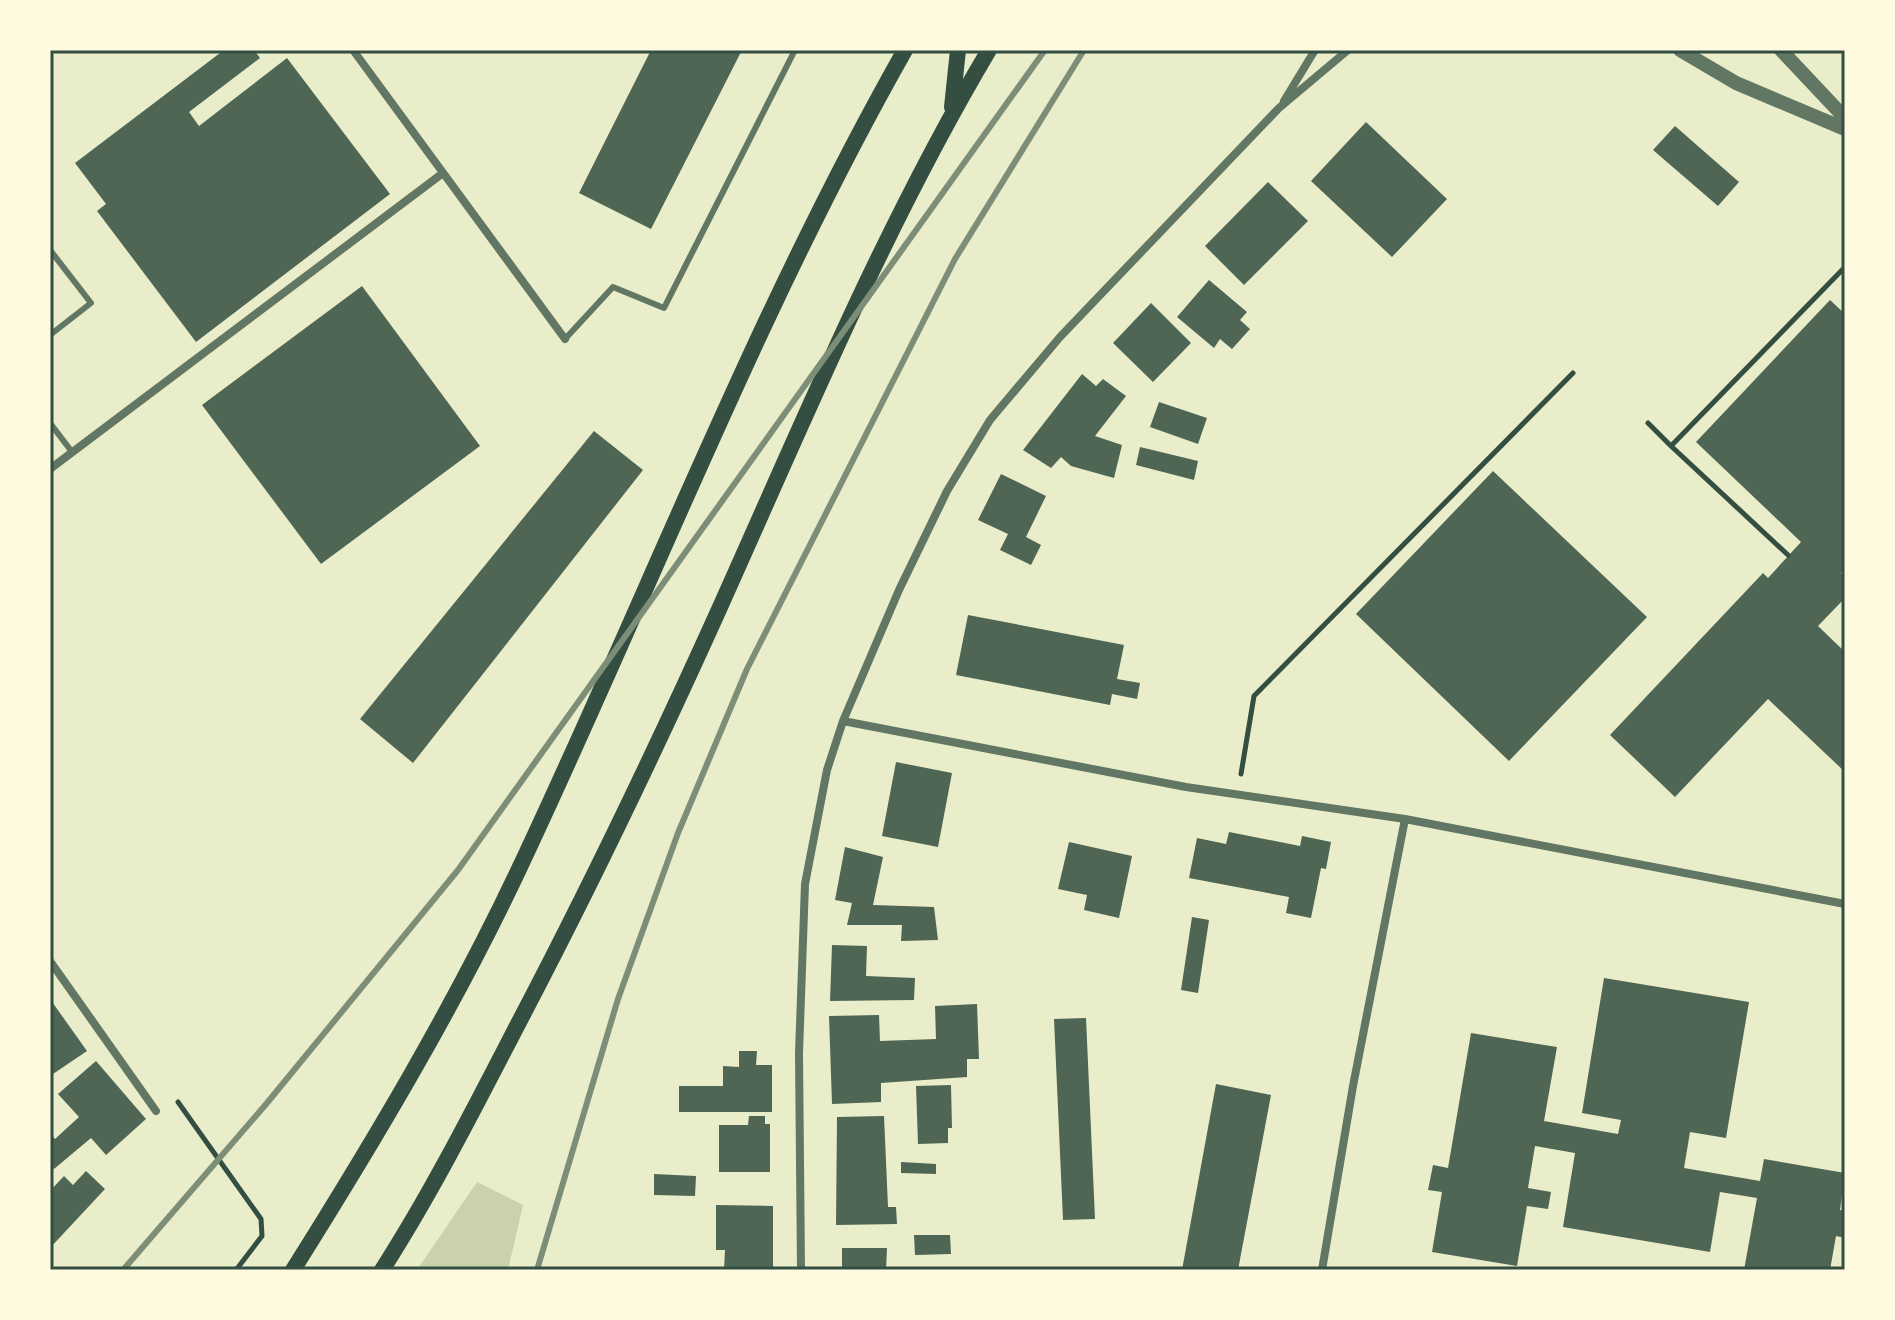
<svg xmlns="http://www.w3.org/2000/svg" width="1895" height="1320" font-family="'DejaVu Sans',sans-serif">
<style>
.green{fill:#cad2ad}
.building{fill:#4f6655}
.lines{fill:none;stroke-linecap:round;stroke-linejoin:round}
.path{stroke:#344e41;stroke-width:5}
.service{stroke:#617663;stroke-width:6}
.minor{stroke:#617663;stroke-width:8}
.tertiary{stroke:#617663;stroke-width:14}
.secondary{stroke:#344e41;stroke-width:16}
.rail{stroke:#7c8e77;stroke-width:6}
.neatline{fill:none;stroke:#344e41;stroke-width:3}
</style>
<rect width="100%" height="100%" fill="#e9edc9"/>
<path class="green" d="M477 1182 523 1205 508 1270H417Z"/>
<path class="building" d="M224 50H254L260 58 189 112 199 126 287 58 390 194 196 342 97 211 106 204 75 163Z
M651 50H742L651 229 579 193Z
M1366 122 1447 199 1392 257 1311 181Z
M1675 126 1739 182 1718 206 1653 150Z
M1268 182 1308 221 1244 285 1205 246Z
M1209 280 1247 312 1240 320 1250 329 1232 349 1220 339 1214 348 1177 317Z
M362 286 480 446 321 564 202 405Z
M1830 300 1845 314V569L1841 573 1845 578V598L1818 626 1845 652V772L1768 699 1675 797 1610 735 1763 573 1768 578 1801 542 1696 442Z
M1151 303 1191 343 1153 382 1113 343Z
M1082 374 1096 386 1103 379 1126 396 1095 436 1122 445 1114 478 1071 466 1061 457 1051 468 1023 450Z
M1159 402 1207 418 1198 444 1150 427Z
M594 431 643 470 413 763 360 719Z
M1140 447 1198 461 1194 480 1136 465Z
M1493 471 1647 617 1509 761 1356 614Z
M1001 474 1046 496 1026 537 1041 545 1031 565 1000 550 1008 534 978 520Z
M968 615 1124 645 1117 679 1140 683 1137 699 1112 694 1110 705 956 675Z
M896 762 952 773 938 847 882 836Z
M1229 832 1300 846 1302 836 1331 842 1326 869 1321 868 1311 918 1286 913 1289 897 1189 878 1197 838 1226 844Z
M1069 842 1132 856 1119 918 1084 910 1087 895 1058 889Z
M845 847 883 857 873 905 934 907 938 940 901 941 902 925H847L852 903 835 900Z
M1192 917 1209 920 1198 993 1181 990Z
M832 945 867 946 866 976 915 978 914 1000 830 1001Z
M1604 978 1749 1002 1726 1138 1690 1132 1684 1168 1760 1181 1764 1159 1845 1173 1840 1210 1845 1211V1238L1836 1236 1830 1270H1744L1757 1198 1720 1192 1710 1252 1563 1227 1575 1153 1535 1146 1528 1188 1551 1192 1548 1209 1527 1206 1517 1266 1432 1252 1442 1192 1428 1190 1433 1165 1448 1168 1471 1033 1557 1047 1544 1121 1618 1134 1621 1120 1582 1113Z
M50 999 87 1051 50 1076Z
M977 1004 979 1059H967V1077L881 1083V1102L832 1104 829 1016 879 1015 880 1041 936 1039 935 1006Z
M1086 1018 1095 1219 1063 1220 1054 1019Z
M739 1051H757L756 1065H772V1112H679V1086H723V1066L739 1067Z
M96 1061 146 1119 106 1155 91 1138 54 1169 50 1164V1133L55 1139 79 1117 58 1094Z
M1216 1084 1271 1095 1238 1270H1182Z
M951 1085 952 1128H948V1143L918 1144 916 1086Z
M749 1116H765V1124H770V1172H719V1125H748Z
M884 1116 888 1207H896L897 1224 836 1225 837 1117Z
M901 1162 936 1164V1174L901 1173Z
M86 1171 105 1189 50 1248V1191L64 1176 73 1185Z
M654 1174 696 1176 695 1196 654 1195Z
M716 1205 773 1206V1270H724L725 1250H716Z
M914 1235H950L951 1254 915 1255Z
M842 1248H887L886 1270H842Z"/>
<g class="lines">
<path class="path" d="M1648 423 1671 446
M1788 555 1671 446 1845 267
M1241 774 1254 696 1573 373
M178 1102 261 1219 262 1236 236 1270"/>
<path class="service" d="M50 250 91 303 50 335
M565 339 613 287 664 308 795 50
M50 423 72 452"/>
<path class="minor" d="M353 50 565 339
M1284 101 1315 50
M50 469 443 173
M843 721 1186 787 1405 819 1845 904
M50 961 156 1111
M801 1270 799 1053 805 884 827 770 843 721 899 590 947 491 990 420 1060 337 1279 108 1348 50
M1322 1270 1353 1086 1405 819"/>
<path class="tertiary" d="M1680 50 1736 83 1845 129
M1781 50 1845 118"/>
<path class="secondary" d="M952 107 958 50
M293 1270C374 1141 454 1007 519 869 648 596 756 313 905 50
M382 1270C432 1192 475 1107 518 1024 590 887 657 747 721 605 805 418 884 227 989 50"/>
<path class="rail" d="M123 1270 267 1103 458 870 1045 50
M537 1270 618 999 678 833 747 669 955 259 1084 50"/>
</g>
<rect width="1895" height="1320" fill="none" stroke="#fefae0" stroke-width="104"/>
<rect x="52" y="52" width="1791" height="1216" class="neatline"/>
</svg>
